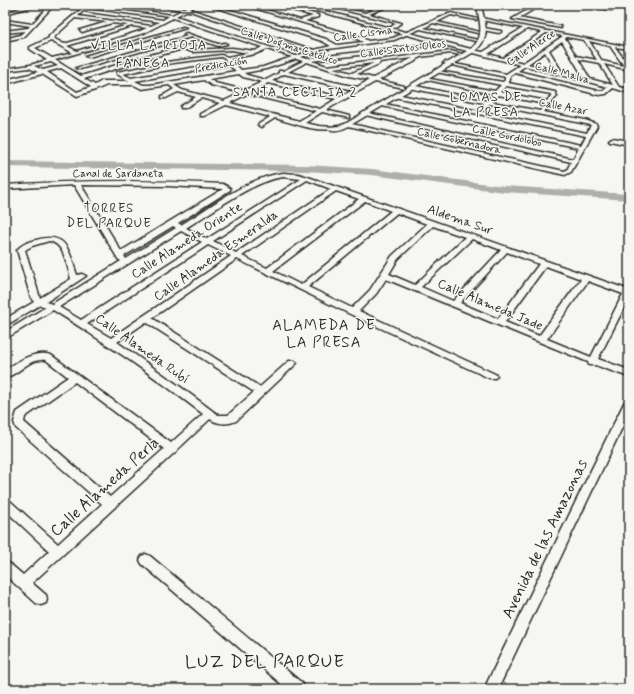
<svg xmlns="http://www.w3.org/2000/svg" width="634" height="694" font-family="Mynerve,sans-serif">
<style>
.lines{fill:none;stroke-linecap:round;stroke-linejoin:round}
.river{fill:#aeaeab;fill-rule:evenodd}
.minor-casing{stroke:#2b2b2b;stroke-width:3}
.tertiary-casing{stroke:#2b2b2b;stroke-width:3}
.minor{fill:#f6f6f2;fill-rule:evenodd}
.tertiary{fill:#f6f6f2;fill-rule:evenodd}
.labels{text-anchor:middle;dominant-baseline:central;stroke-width:3;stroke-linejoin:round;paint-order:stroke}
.far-street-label{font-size:11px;fill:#2b2b2b;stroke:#f6f6f2}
.far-quarter-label{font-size:13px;letter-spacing:1px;fill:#2b2b2b;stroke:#f6f6f2}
.street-label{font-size:13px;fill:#2b2b2b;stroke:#f6f6f2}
.quarter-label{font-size:15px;letter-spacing:1px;fill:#2b2b2b;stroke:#f6f6f2}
.near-street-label{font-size:16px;fill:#2b2b2b;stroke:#f6f6f2}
.near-quarter-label{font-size:18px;letter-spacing:1px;fill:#2b2b2b;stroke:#f6f6f2}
</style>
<rect width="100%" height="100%" fill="#f6f6f2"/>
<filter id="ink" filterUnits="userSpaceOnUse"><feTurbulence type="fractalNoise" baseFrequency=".025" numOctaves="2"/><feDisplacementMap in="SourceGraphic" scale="8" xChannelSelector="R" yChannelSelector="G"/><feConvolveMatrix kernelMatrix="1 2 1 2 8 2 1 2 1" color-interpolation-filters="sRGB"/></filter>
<g filter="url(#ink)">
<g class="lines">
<path class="river" d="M5 161 305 165 372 169 504 186 629 194V200L504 192 372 175 305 171 5 167Z"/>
<defs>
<path id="minor" d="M32 5H39L5 14V12Z
M50 5H54L24 37 5 41V39L20 35 25 31 5 33V31L28 28 30 26 5 22V20L32 24Z
M86 5H90L86 9 163 20 169 16 96 5H107L172 15 182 10 152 5 185 8 191 5H196L190 9 314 50 331 46 322 41 208 5H214L326 39 337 45 363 42 357 39 244 5H250L300 20 313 16 275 5H281L318 15V17L305 21 361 37 368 41 393 38 451 13 478 19 476 20 451 15 437 22 480 32 478 33 433 23 424 28 478 40 476 41 420 29 394 40 321 50 301 57 307 59 318 57 420 45 435 40 437 42 421 47 312 61 327 66 451 51 462 54 460 55 451 53 420 57 414 62 379 80 404 86V88L375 82 326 110 349 116V118L322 112 305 123 319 126 333 127V129C314 132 293 123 275 118L261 127 258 125 259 124 270 117 226 105 204 116H200V114L220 103 201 98 185 108H181V106L196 97 178 92 166 98H162V96L174 89 169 85 142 89 134 85H107L98 89 77 96 42 74 5 84V80L38 72 29 68 5 71V69L30 65 47 60 30 49V47L49 38V36ZM83 11 159 22 151 26 78 16ZM186 11H190L310 51 296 56 176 16ZM75 18 107 22 80 30 82 32 112 23 128 25 64 44 53 38ZM173 18 262 47 255 51 232 48 193 50 188 48 195 46 193 44 142 57 81 76 55 60 144 33ZM132 26 147 28 140 31 77 51 67 46ZM51 41 73 53 52 58 35 48ZM183 49 193 52 232 50 248 53 227 57 221 55 173 61 117 72V74L129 81H102L95 85 84 79 146 59ZM267 49 292 57 263 67 241 70 230 59 255 54ZM221 57 225 59 227 62 131 78 123 74 173 63ZM413 58 373 78 357 74 379 64V62ZM296 59 303 61 283 71H279V73L266 80 247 75 244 73 266 69ZM51 62 58 66 43 70 34 66ZM307 62 349 76 369 80 357 87 288 72ZM374 63 352 73 333 68ZM229 65 236 71 150 85H143L135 81ZM61 68 91 87 77 92 47 72ZM239 74 243 77 262 82 245 90 215 83 209 79ZM284 74 353 90 340 97 272 81ZM204 80 211 85 241 93 224 101 182 90 174 85ZM268 83 336 99 320 109 251 92ZM247 94 316 111 299 121 230 103Z
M324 5H331L365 13 374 10 358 5 378 8 386 5H391L369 14 401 23 391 30 390 28 396 23Z
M536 5H541L519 18 560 26 561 28 512 19Z
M587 5H595L613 9 611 10Z
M481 18 629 47V49L615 47 629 66V70L604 64 619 87 629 89V93L613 88 606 94 599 95 515 73 510 76V80L508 83 555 92 557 96 544 112 585 120 596 124 597 126 571 172 565 175 344 125 347 123 564 171 567 170 571 162 361 114 364 112 573 159 579 148 377 105 380 103 581 145 586 136 394 97V95L396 94 587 133 591 125 489 104 485 108 482 106 484 103 409 88 408 87 411 85 487 101 493 94 423 79 425 78 495 91 501 85 436 72 438 71 503 82 505 80V77L443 63 445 62 506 74 520 65 470 52 472 50 483 52 523 28 482 20ZM527 29 542 32 503 58 488 54ZM546 33 563 36 523 63 508 59ZM567 37 584 40 597 60 576 56 565 38ZM562 41 584 78 562 72 549 50ZM589 41 610 46 624 66 602 61ZM545 52 556 71 528 64ZM578 59 599 63 613 85 590 79ZM525 66 608 87 603 91H599L518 71ZM506 86 551 94V96L547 101 500 92ZM498 95 545 104 540 111 492 102Z
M183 27 186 28 89 57 85 56Z
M484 28 501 31V32L499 33 483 30Z
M186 33 218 44 225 43 227 44 218 46 191 37 80 69 76 68 187 36 184 34Z
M612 138 629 141V145L610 141 609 140Z
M283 173 298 174 308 177 629 290V298L598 359 629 370V377L595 365H589L588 362 386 279 376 294 359 311 495 374 497 376 495 378H489L350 314 237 259 152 318 260 387 289 361H295L297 363 236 421C228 425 217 424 210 419L177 450 176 453 173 454 32 583 46 595 47 599 46 603 41 605 36 603 5 575V561L9 563 23 575 49 551 5 510V498L9 500 58 544 102 504 16 428 14 422 17 412 68 377 46 360C28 358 20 374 5 378V370C19 361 34 350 51 355L171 443 203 414C154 376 105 342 53 310L5 339V332L46 307 40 305 5 326V319L34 302 31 298 17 250C22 244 28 242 36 240 67 231 69 251 77 275L82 274 86 276 46 302 52 304 121 261 118 259 74 185 5 189V185C78 180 150 180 223 184L230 188V190L178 223 181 225C211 207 248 177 283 173ZM283 177 301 179 207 239 186 228C212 212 253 181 283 177ZM307 180 331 189 236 253 213 241ZM81 185 168 186 223 189 121 251ZM336 191 359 199 267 268 242 256ZM365 201 391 211 301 285 273 271ZM397 213 427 224 392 256 370 290 352 308 308 287ZM173 226 176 228 126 259 124 256ZM433 226 465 237 415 285 389 274 398 259ZM181 231 202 242 81 320 59 307ZM472 239 501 250 453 301 421 287ZM49 241C65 244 67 266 71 279L40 298 25 250 32 246ZM208 245 231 256 111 338 87 324ZM507 252 539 264 498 319 460 303ZM546 266 581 279 539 336 505 322ZM588 281 623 294 591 357 547 339ZM146 322 254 392 228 415H218L182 388 117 342ZM75 382 164 449 110 497 24 422 25 417Z
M629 399V413L498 689H484L624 403 626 400Z
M146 554 150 556 303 684 305 689H287L142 564 140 560 142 556Z"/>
<path id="tertiary" d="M295 5H302L471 49C486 36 479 22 477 5H481C485 25 492 37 474 52L349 126C343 129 334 133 328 128L329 127 339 126 345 124 467 51Z"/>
</defs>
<use href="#minor" class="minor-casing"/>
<use href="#tertiary" class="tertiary-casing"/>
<use href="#minor" class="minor"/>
<use href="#tertiary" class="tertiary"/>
</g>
</g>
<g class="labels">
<g class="far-street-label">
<text transform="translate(363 34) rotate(-8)">Calle Cisma</text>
<text transform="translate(289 46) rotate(18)">Calle Dogma Católico</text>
<text transform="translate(531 48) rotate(-34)">Calle Alerce</text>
<text transform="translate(403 49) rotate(-7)">Calle Santos Oleos</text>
<text transform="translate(221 65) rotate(-10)">Predicación</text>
<text transform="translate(562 73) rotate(15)">Calle Malva</text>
<text transform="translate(563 107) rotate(11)">Calle Azar</text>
<text transform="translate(507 136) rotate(12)">Calle Gordolobo</text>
<text transform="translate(459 141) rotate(13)">Calle Gobernadora</text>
<text x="118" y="174">Canal de Sardaneta</text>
</g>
<g class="far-quarter-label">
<text x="149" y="45">VILLA LA RIOJA</text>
<text x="143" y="63">FANEGA</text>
<text x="295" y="92">SANTA CECILIA 2</text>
<text x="486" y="97">LOMAS DE<tspan x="486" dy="15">LA PRESA</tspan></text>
<text x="109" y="208">TORRES<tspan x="109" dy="15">DEL PARQUE</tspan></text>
</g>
<g class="street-label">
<text transform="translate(460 220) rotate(19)">Aldema Sur</text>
<text transform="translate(187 241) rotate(-33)">Calle Alameda Oriente</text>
<text transform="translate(216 256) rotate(-35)">Calle Alameda Esmeralda</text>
<text transform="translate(490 305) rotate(23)">Calle Alameda Jade</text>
<text transform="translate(142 349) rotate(35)">Calle Alameda Rubí</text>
</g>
<g class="quarter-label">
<text x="324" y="326">ALAMEDA DE<tspan x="324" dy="17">LA PRESA</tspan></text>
</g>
<g class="near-street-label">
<text transform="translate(105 487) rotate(-42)">Calle Alameda Perla</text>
<text transform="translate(545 539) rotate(-64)">Avenida de las Amazonas</text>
</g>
<g class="near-quarter-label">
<text x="265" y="662">LUZ DEL PARQUE</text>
</g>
</g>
<rect width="634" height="694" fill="none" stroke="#f6f6f2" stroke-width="20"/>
<rect x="10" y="10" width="614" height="674" fill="none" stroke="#2b2b2b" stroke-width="1.5" filter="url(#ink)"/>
</svg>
